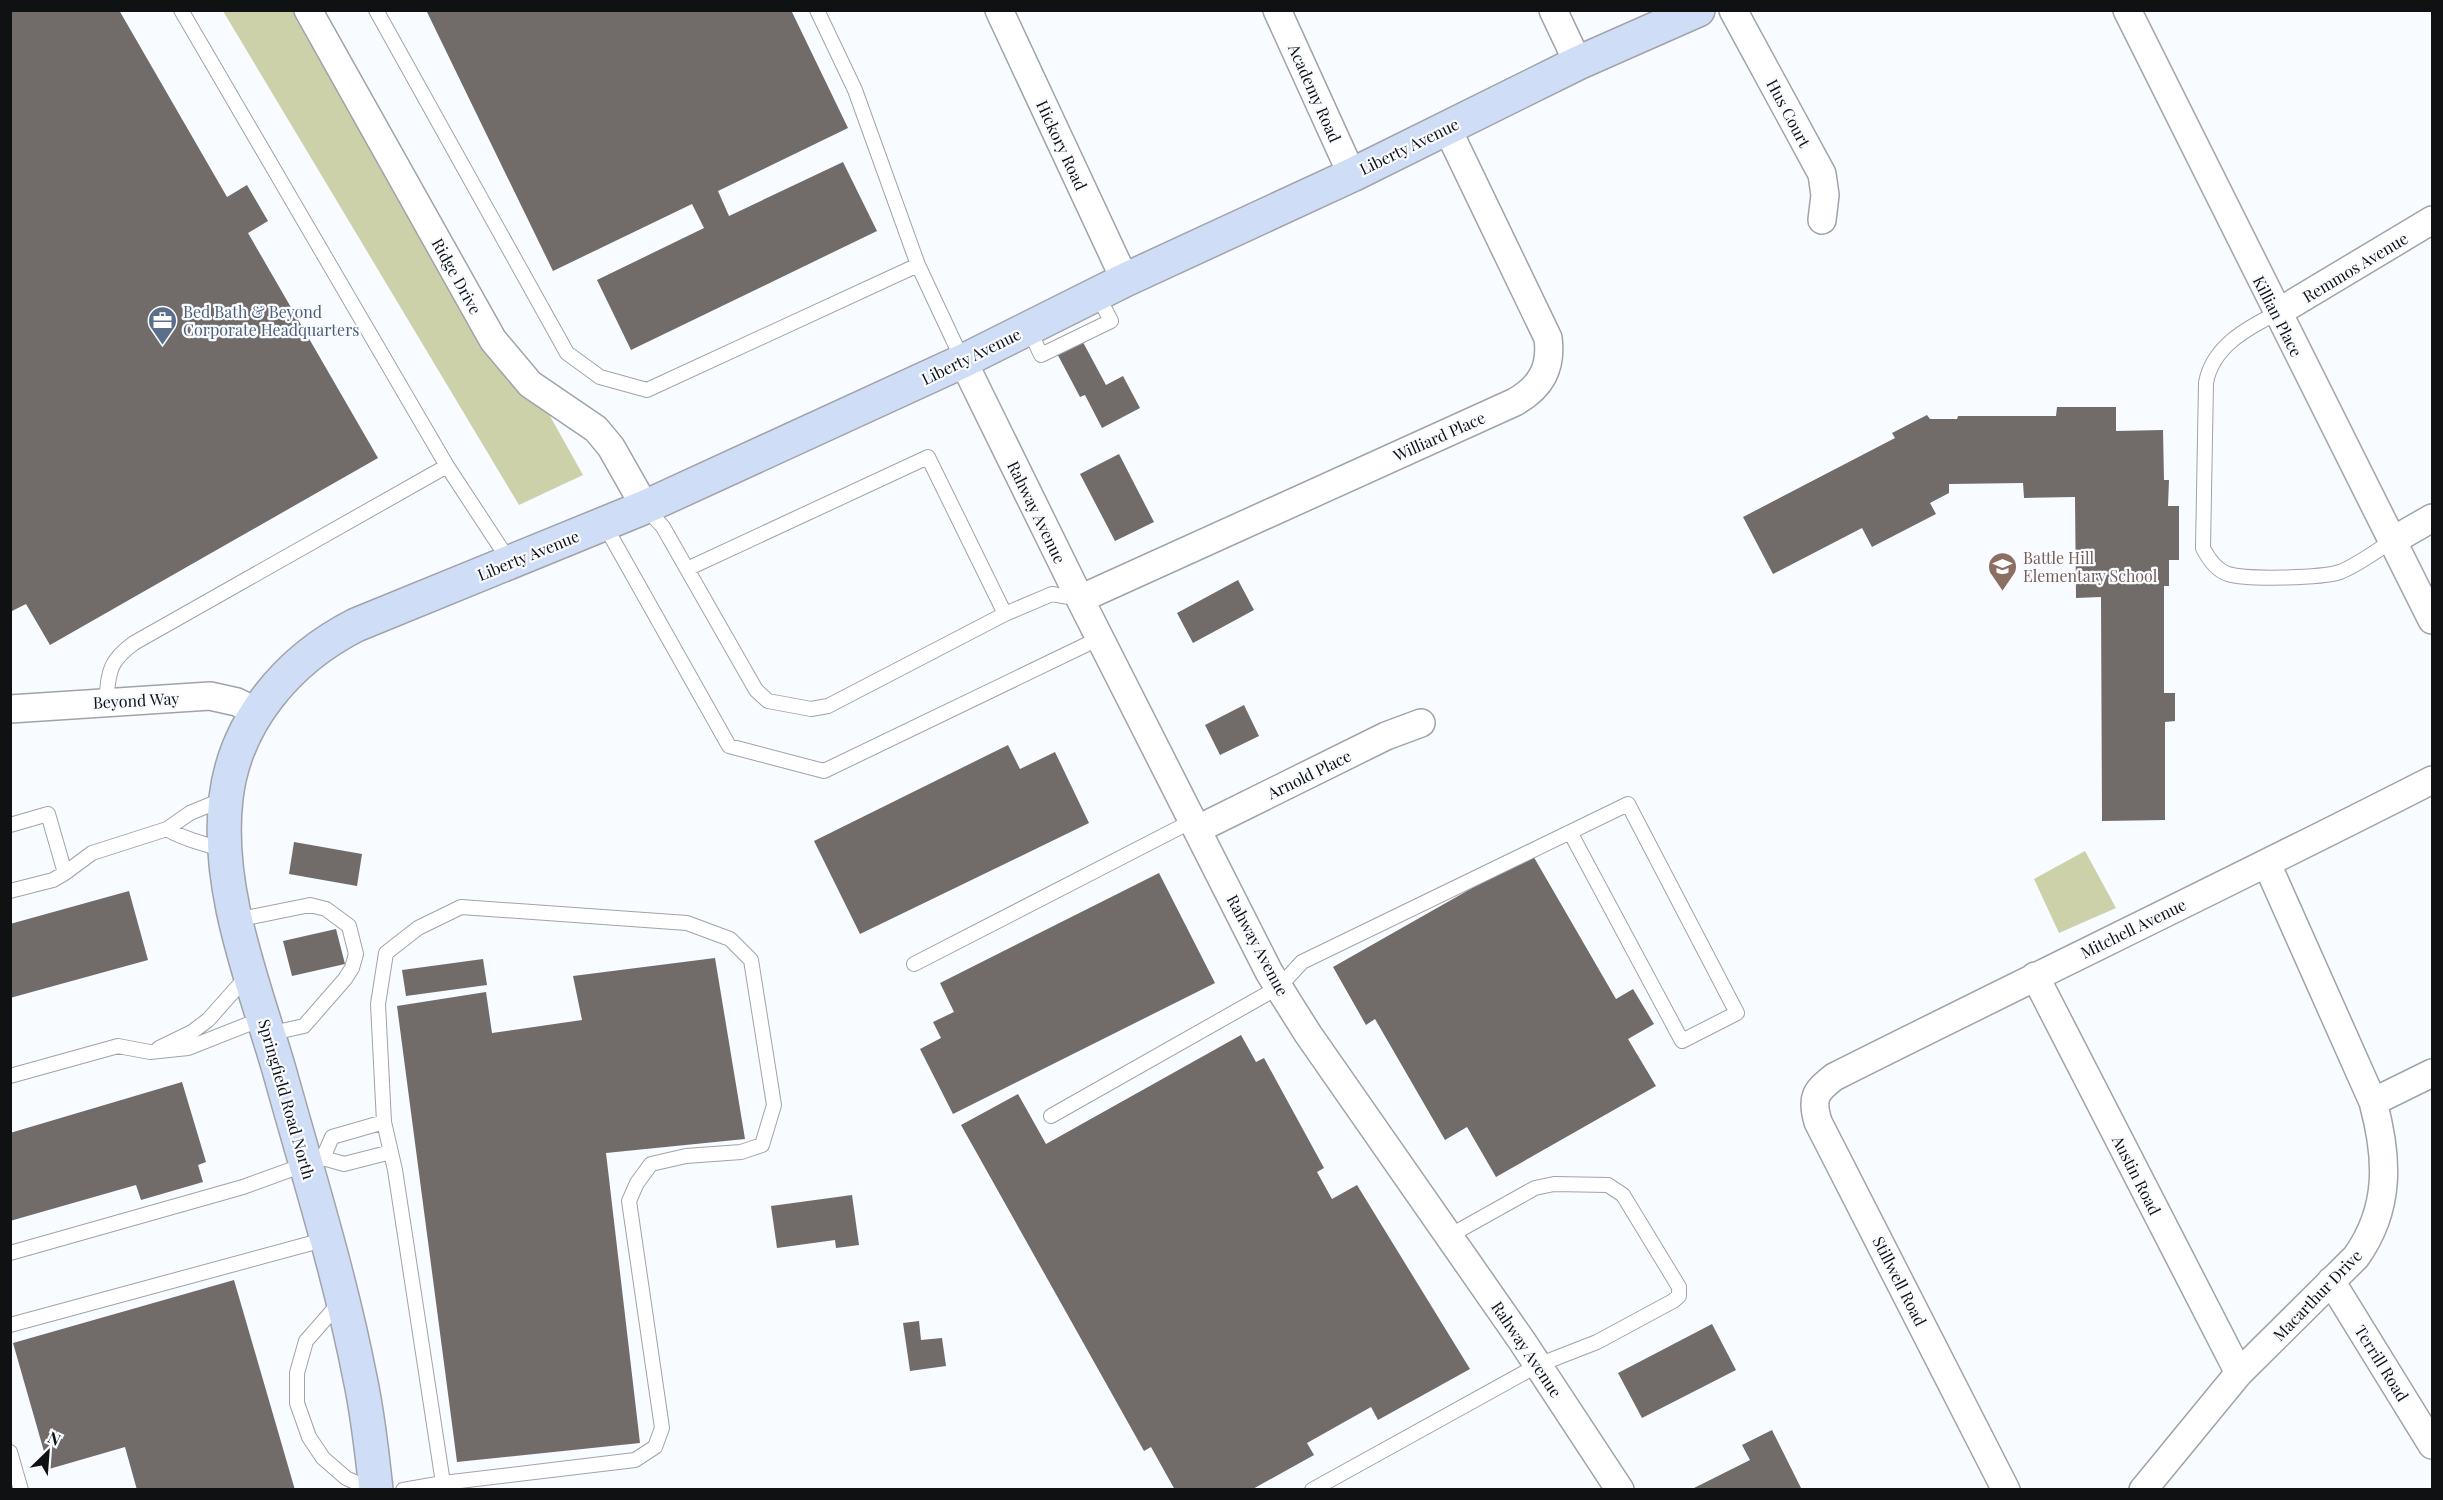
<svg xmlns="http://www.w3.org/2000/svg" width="2443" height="1500" font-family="'Playfair Display',serif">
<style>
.green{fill:#cdd1aa}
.building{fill:#716c69}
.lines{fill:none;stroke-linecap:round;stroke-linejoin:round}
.lane-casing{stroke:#a0a3a8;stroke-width:16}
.street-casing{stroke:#a0a3a8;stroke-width:30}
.secondary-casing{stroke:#a0a3a8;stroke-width:36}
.lane{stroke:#fff;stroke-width:14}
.street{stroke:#fff;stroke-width:27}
.secondary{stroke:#d0ddf6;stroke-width:33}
.labels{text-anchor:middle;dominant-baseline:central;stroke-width:4.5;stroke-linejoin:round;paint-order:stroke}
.street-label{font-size:16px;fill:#101113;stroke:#f8fbff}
.service-label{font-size:16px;fill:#4e5e75;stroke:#f8fbff;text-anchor:start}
.education-label{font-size:16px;fill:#785e54;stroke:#f8fbff;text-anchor:start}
</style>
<rect width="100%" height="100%" fill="#f8fbff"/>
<path class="green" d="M223 11H324L583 475 519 505Z
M2085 851 2116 908 2059 933 2034 879Z"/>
<path class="building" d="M10 10H119L227 197 247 185 268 221 248 233 378 458 50 645 26 604 10 612Z
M426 10H791L848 128 718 191 729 216 843 162 877 231 631 350 597 280 704 228 692 204 553 271Z
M1078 333 1106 385 1123 376 1140 408 1102 428 1085 395 1080 397 1053 346Z
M2057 407H2116V431L2163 430 2164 480H2169L2168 506H2179V560H2169V586H2164V693H2175V721L2165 722V820L2102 821 2101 597 2076 598 2075 497 2024 498 2023 483 1949 484V493L1930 503 1936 514 1872 547 1862 528 1773 574 1743 517 1895 438 1892 433 1927 415 1930 419H1957L1958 416H2056Z
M1119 454 1154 522 1115 541 1080 474Z
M1238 580 1254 610 1193 643 1177 613Z
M1244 705 1259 736 1220 755 1205 725Z
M1008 745 1020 769 1055 752 1089 823 860 934 814 841Z
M294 842 362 854 357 886 289 874Z
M1532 854 1616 999 1633 989 1654 1024 1628 1039 1656 1086 1496 1177 1467 1127 1445 1140 1375 1019 1366 1025 1333 967Z
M1159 873 1215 983 953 1114 920 1049 941 1038 933 1022 954 1012 940 983Z
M129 891 148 960 10 998V924Z
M336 929 345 964 292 976 283 941Z
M715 958 745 1139 606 1153 640 1443 457 1462 397 1006 486 992 492 1033 582 1020 573 976Z
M483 959 487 985 406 996 402 970Z
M1241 1035 1256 1062 1264 1058 1324 1168 1317 1172 1332 1199 1357 1185 1470 1369 1378 1420 1371 1407 1307 1443 1314 1455 1251 1490H1175L1151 1447 1144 1451 961 1125 1018 1094 1046 1144Z
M182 1082 206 1162 198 1165 203 1182 141 1200 136 1185 10 1221V1133Z
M852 1195 859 1245 836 1248 835 1240 777 1248 771 1206Z
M234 1280 295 1490H137L125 1447 49 1469 13 1343Z
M919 1321 921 1340 942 1338 946 1366 910 1371 903 1323Z
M1712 1324 1736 1370 1642 1418 1618 1373Z
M1772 1430 1802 1490H1690L1750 1460 1742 1445Z"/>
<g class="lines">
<defs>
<path id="lane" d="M181 10 447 466 510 562
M376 10 567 353 600 377 647 390 918 265
M817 10 855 90 918 265 963 361
M2277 313C2247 328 2212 347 2206 383L2203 548C2208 558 2216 570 2228 574 2248 580 2321 578 2340 572 2358 565 2376 551 2392 541
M1029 329 1041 355 1111 321 1097 294
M645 507 663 527 756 690 768 701 811 709 828 706 1005 614 1052 594 1080 599
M604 524 729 746 824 771 1100 638
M687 569 928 457 1005 614
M106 702C109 672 108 662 134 643L447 466
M10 825 48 814 65 873 92 853 167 829
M223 850C204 843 184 840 167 829L190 813 224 799
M10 891 53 880 65 873
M461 907 687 923 730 939 751 960 774 1105 762 1145 741 1152 686 1156 651 1164 637 1183 629 1201 662 1428 655 1447 635 1460 443 1483 395 1170 384 1122 378 1004 386 953 418 928Z
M236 920 310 905 326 909 349 926 356 954 352 968 345 979 304 1026 268 1034
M914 964 1194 820
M159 1048 192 1032 208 1020 249 974
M10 1076 118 1046 150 1052 188 1048 264 1018
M1051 1116 1279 987 1302 962 1628 804 1737 1013 1682 1041 1570 832
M323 1158 332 1137 384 1122
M10 1253 243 1187 323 1158 344 1164 391 1152
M341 1301 306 1341 297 1373V1403L309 1437 323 1458 346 1478 372 1490
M10 1325 327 1239
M10 1452 21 1490
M403 1490 443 1483
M1312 1490 1538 1365 1597 1342 1673 1301 1679 1296V1287L1623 1195 1608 1185 1554 1184 1535 1188 1449 1236"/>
<path id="street" d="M308 10 493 340 530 384 596 429 611 447 645 507
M999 10 1125 280
M1277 10 1352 175
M1553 10 1578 63
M1733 10 1822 174 1825 195 1822 220
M2127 10 2432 620
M2277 313 2432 220
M963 361 1080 599 1269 972 1308 1034 1522 1341 1620 1490
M2392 541 2432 518
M1080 599 1515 402C1541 387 1552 368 1548 338L1447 128
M10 709 210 696 237 702 258 713
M1198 829 1386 736 1421 723
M2035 976 2239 1373
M2373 1102 2432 1073
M2331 1281 2432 1445
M2006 1490 1818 1122C1811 1098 1815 1092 1834 1077 2033 977 2234 881 2432 780
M2143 1490 2239 1373 2356 1257C2391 1208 2388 1157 2373 1102L2267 864"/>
<path id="secondary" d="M376 1490C372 1452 368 1415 360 1378 340 1275 308 1174 280 1073 255 986 215 890 226 798 235 721 289 659 356 625L645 507 963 361 1125 280 1352 175 1578 63 1698 10"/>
</defs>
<use href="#lane" class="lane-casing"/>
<use href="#street" class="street-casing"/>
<use href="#secondary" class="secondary-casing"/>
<use href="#lane" class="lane"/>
<use href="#street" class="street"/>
<use href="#secondary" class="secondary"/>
</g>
<defs>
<symbol id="office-pin" viewBox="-11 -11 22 30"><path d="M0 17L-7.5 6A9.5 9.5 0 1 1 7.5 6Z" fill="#5c6f8a" stroke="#f8fbff"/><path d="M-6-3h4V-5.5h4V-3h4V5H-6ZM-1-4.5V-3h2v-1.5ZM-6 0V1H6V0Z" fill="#fff"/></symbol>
<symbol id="school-pin" viewBox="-11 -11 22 30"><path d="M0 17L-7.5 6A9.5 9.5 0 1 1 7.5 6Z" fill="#8d6e63" stroke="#f8fbff"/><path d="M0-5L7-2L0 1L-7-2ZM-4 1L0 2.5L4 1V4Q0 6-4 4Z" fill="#fff"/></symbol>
</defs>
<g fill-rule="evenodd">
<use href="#office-pin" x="146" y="304" width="33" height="45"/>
<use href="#school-pin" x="1986" y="550" width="33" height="45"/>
</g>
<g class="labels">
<g class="street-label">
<text transform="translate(1315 93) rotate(66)">Academy Road</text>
<text transform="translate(1789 113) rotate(62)">Hus Court</text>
<text transform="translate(1062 145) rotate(65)">Hickory Road</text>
<text transform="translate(1409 146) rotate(-26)">Liberty Avenue</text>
<text transform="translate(2355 267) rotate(-31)">Remmos Avenue</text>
<text transform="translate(457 276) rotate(61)">Ridge Drive</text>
<text transform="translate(2278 316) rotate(63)">Killian Place</text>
<text transform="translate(971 356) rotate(-26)">Liberty Avenue</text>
<text transform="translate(1439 436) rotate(-24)">Williard Place</text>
<text transform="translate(1037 512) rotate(64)">Rahway Avenue</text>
<text transform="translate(528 555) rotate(-22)">Liberty Avenue</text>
<text transform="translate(136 700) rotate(-3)">Beyond Way</text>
<text transform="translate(1309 774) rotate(-26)">Arnold Place</text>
<text transform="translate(2133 928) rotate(-26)">Mitchell Avenue</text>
<text transform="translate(1258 945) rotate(62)">Rahway Avenue</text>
<text transform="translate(287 1099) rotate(74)">Springfield Road North</text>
<text transform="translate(2137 1175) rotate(63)">Austin Road</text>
<text transform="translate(1900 1281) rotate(63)">Stillwell Road</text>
<text transform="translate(2317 1295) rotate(-46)">Macarthur Drive</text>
<text transform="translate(1527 1349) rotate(56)">Rahway Avenue</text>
<text transform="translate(2382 1363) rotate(58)">Terrill Road</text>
</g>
<g class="service-label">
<text x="183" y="311">Bed Bath &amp; Beyond<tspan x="183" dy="18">Corporate Headquarters</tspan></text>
</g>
<g class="education-label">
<text x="2023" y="557">Battle Hill<tspan x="2023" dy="18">Elementary School</tspan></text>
</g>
</g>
<rect width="2443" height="1500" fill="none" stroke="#101113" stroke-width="24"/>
<g transform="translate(48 1452) rotate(25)" stroke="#f8fbff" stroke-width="4.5" paint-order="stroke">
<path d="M0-4.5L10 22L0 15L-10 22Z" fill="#101113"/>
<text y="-9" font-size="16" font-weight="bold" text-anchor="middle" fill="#101113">N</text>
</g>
</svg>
